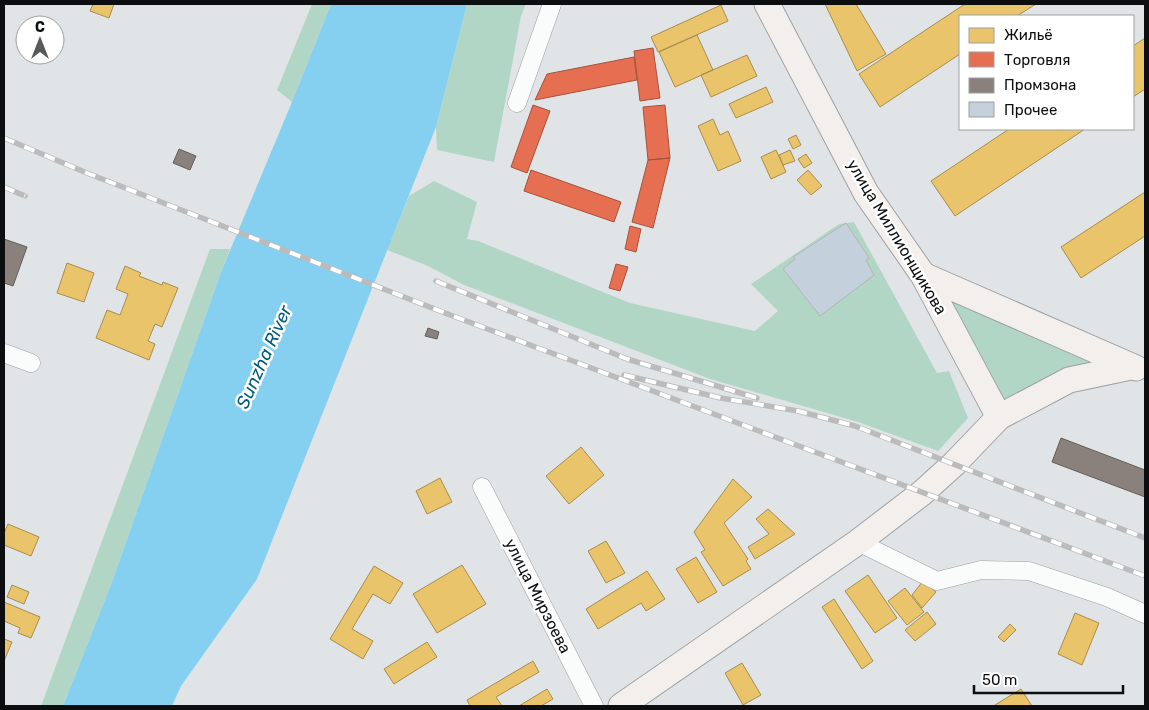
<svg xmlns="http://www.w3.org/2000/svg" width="1149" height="710" font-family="Rubik,sans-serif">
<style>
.green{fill:#b2d6c6}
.water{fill:#85d0f1}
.homes{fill:#e9c46a;stroke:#a78d4f}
.shops{fill:#e76f51;stroke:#a5523d}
.industry{fill:#8a817c;stroke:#645e5b}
.building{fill:#c4d0db;stroke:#b3b6b7}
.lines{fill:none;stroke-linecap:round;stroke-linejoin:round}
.street-casing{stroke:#9ea0a2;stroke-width:19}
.secondary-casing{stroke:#9ea0a2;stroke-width:27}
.street{stroke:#fafbfb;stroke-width:18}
.secondary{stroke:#f2efec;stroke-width:25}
.rail-casing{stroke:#bbbbbc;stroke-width:5.5}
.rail{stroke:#fff;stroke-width:4;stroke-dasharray:11;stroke-linecap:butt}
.labels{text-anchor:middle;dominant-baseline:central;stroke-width:5;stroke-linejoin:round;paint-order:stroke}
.street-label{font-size:16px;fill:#0c0e0f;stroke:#fff}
.water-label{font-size:18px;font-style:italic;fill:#005c7b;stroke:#fff}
</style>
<rect width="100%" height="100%" fill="#e1e4e6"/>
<path class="green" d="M312 4H331L292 102 277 90Z
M467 4H526L521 16 494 162 437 150 436 127Z
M434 181 477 202 467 239 478 241 630 303 755 331 778 311 751 284 839 224 854 222 937 373 949 371 968 418 938 451 858 422 710 379 464 285 428 266 387 250 409 196Z
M210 249H230L221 272 112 582 63 706H41Z
M923 275 1131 367 999 417Z"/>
<path class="water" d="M331 4H467L436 127 257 579 181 686 172 706H63L112 582 221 272 292 102Z"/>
<path class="homes" d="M93 4H114L109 18 90 11Z
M825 4H856L886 54 857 71Z
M965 4H1036L1017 16H960V54L880 107 859 74Z
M721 5 728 21 658 52 651 37Z
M697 35 713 70 675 87 659 52Z
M1145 38V89L1133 97V46Z
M747 55 757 76 711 97 701 75Z
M766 87 773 102 736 118 729 104Z
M713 119 720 135 728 131 741 161 718 171 698 126Z
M1009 129H1085L955 216 931 181Z
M796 135 801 145 793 149 788 139Z
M776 150 786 172 771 179 761 157Z
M790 150 795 161 783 165 779 155Z
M806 154 812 163 804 168 798 159Z
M808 170 822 186 811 195 797 180Z
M1145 192V236L1081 278 1061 247Z
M67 263 94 273 84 302 57 293Z
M125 266 141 273 139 276 162 285 163 282 178 288 162 327 155 324 148 341 155 344 149 360 96 338 107 310 120 315 128 294 116 289Z
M581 447 604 475 569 504 546 476Z
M440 478 452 502 427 514 416 491Z
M733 479 752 497 724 523 748 559 746 561 751 569 723 586 701 552 705 550 694 532Z
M768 509 795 534 755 559 748 547 769 534 756 519Z
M8 524 39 537 31 556 4 545V533Z
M606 541 625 573 606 583 588 551Z
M696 557 717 592 698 603 676 569Z
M462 565 486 604 437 633 413 594Z
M374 566 403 583 390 604 373 594 352 629 373 641 363 659 330 639Z
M647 571 665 599 646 611 641 603 598 629 586 609Z
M868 575 897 618 875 633 845 591Z
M923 581 936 592 922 608 912 595Z
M12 585 29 592 24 604 7 597Z
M905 588 924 612 907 625 888 601Z
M834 599 873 661 862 669 822 607Z
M4 602 40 617 31 638 18 633 20 628 4 621Z
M927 612 936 624 915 641 905 630Z
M1075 613 1099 623 1082 665 1058 654Z
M1010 624 1016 630 1004 642 998 637Z
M4 639 12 642 4 661Z
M427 642 437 657 394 684 384 669Z
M533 661 539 672 496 697 502 706H470L467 700Z
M742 663 761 695 743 705 725 673Z
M547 689 553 699 541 706H519Z
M1021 689 1032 706H996L995 705Z"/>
<path class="shops" d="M653 48 660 98 640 101 634 51Z
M634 57 637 80 535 100 547 74Z
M533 105 550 111 527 173 511 167Z
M665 105 670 158 648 160 643 107Z
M670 158 653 228 632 222 648 160Z
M531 170 621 202 614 222 524 191Z
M630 226 641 229 636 252 625 249Z
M616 264 628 267 620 291 609 288Z"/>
<path class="industry" d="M179 149 196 156 190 170 173 163Z
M4 239 27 247 13 286 4 283Z
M428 328 439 332 437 339 425 336Z
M1061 438 1145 470V497L1052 462Z"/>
<path class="building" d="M846 223 869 258 866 260 874 275 820 316 783 269 795 259 793 257Z"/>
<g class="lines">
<defs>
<path id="street" d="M517 103 552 4
M4 353 31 363
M482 487 594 706
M858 542 937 581 981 570 1029 571 1107 597 1145 614"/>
<path id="secondary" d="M767 4 866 193 923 275 999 417
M923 275 1136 368
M621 706 858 542 922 493 954 464 999 417 1069 380 1131 367"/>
</defs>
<use href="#street" class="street-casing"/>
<use href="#secondary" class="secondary-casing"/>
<use href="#street" class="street"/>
<use href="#secondary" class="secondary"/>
<defs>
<path id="rail" d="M4 138 87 173 445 313 1145 576
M4 187 25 196
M436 281 627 359 757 398
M624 375 721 398 798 411 855 426 1145 538"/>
</defs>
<use href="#rail" class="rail-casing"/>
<use href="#rail" class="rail"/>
</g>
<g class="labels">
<g class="street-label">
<text transform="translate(897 237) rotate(59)">улица Миллионщикова</text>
<text transform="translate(538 596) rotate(63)">улица Мирзоева</text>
</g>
<g class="water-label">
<text transform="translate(264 357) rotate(-66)">Sunzha River</text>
</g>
</g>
<rect width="1149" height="710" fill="none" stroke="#0c0e0f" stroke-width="10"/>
<rect x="959" y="15" width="175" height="115" fill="#ffffff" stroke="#9e9f9f"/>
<rect x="969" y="28" width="25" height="15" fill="#e9c46a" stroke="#9e9f9f"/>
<text x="1004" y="40" font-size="15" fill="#0c0e0f">Жильё</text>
<rect x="969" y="52" width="25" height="15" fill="#e76f51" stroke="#9e9f9f"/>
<text x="1004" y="65" font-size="15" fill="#0c0e0f">Торговля</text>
<rect x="969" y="78" width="25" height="15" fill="#8a817c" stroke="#9e9f9f"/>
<text x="1004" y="90" font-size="15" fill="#0c0e0f">Промзона</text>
<rect x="969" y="102" width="25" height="15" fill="#c4d0db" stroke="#9e9f9f"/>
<text x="1004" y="115" font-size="15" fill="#0c0e0f">Прочее</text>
<g transform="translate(40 40)"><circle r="24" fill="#ffffff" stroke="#9e9f9f"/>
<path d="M0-4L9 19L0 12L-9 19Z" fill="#57595a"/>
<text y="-8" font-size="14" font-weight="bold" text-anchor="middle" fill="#0c0e0f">С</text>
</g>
<path d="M974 685v8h149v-8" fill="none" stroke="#0c0e0f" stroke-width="2.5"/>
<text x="982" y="685" font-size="15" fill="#0c0e0f" stroke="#ffffff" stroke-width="4" paint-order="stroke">50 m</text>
</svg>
